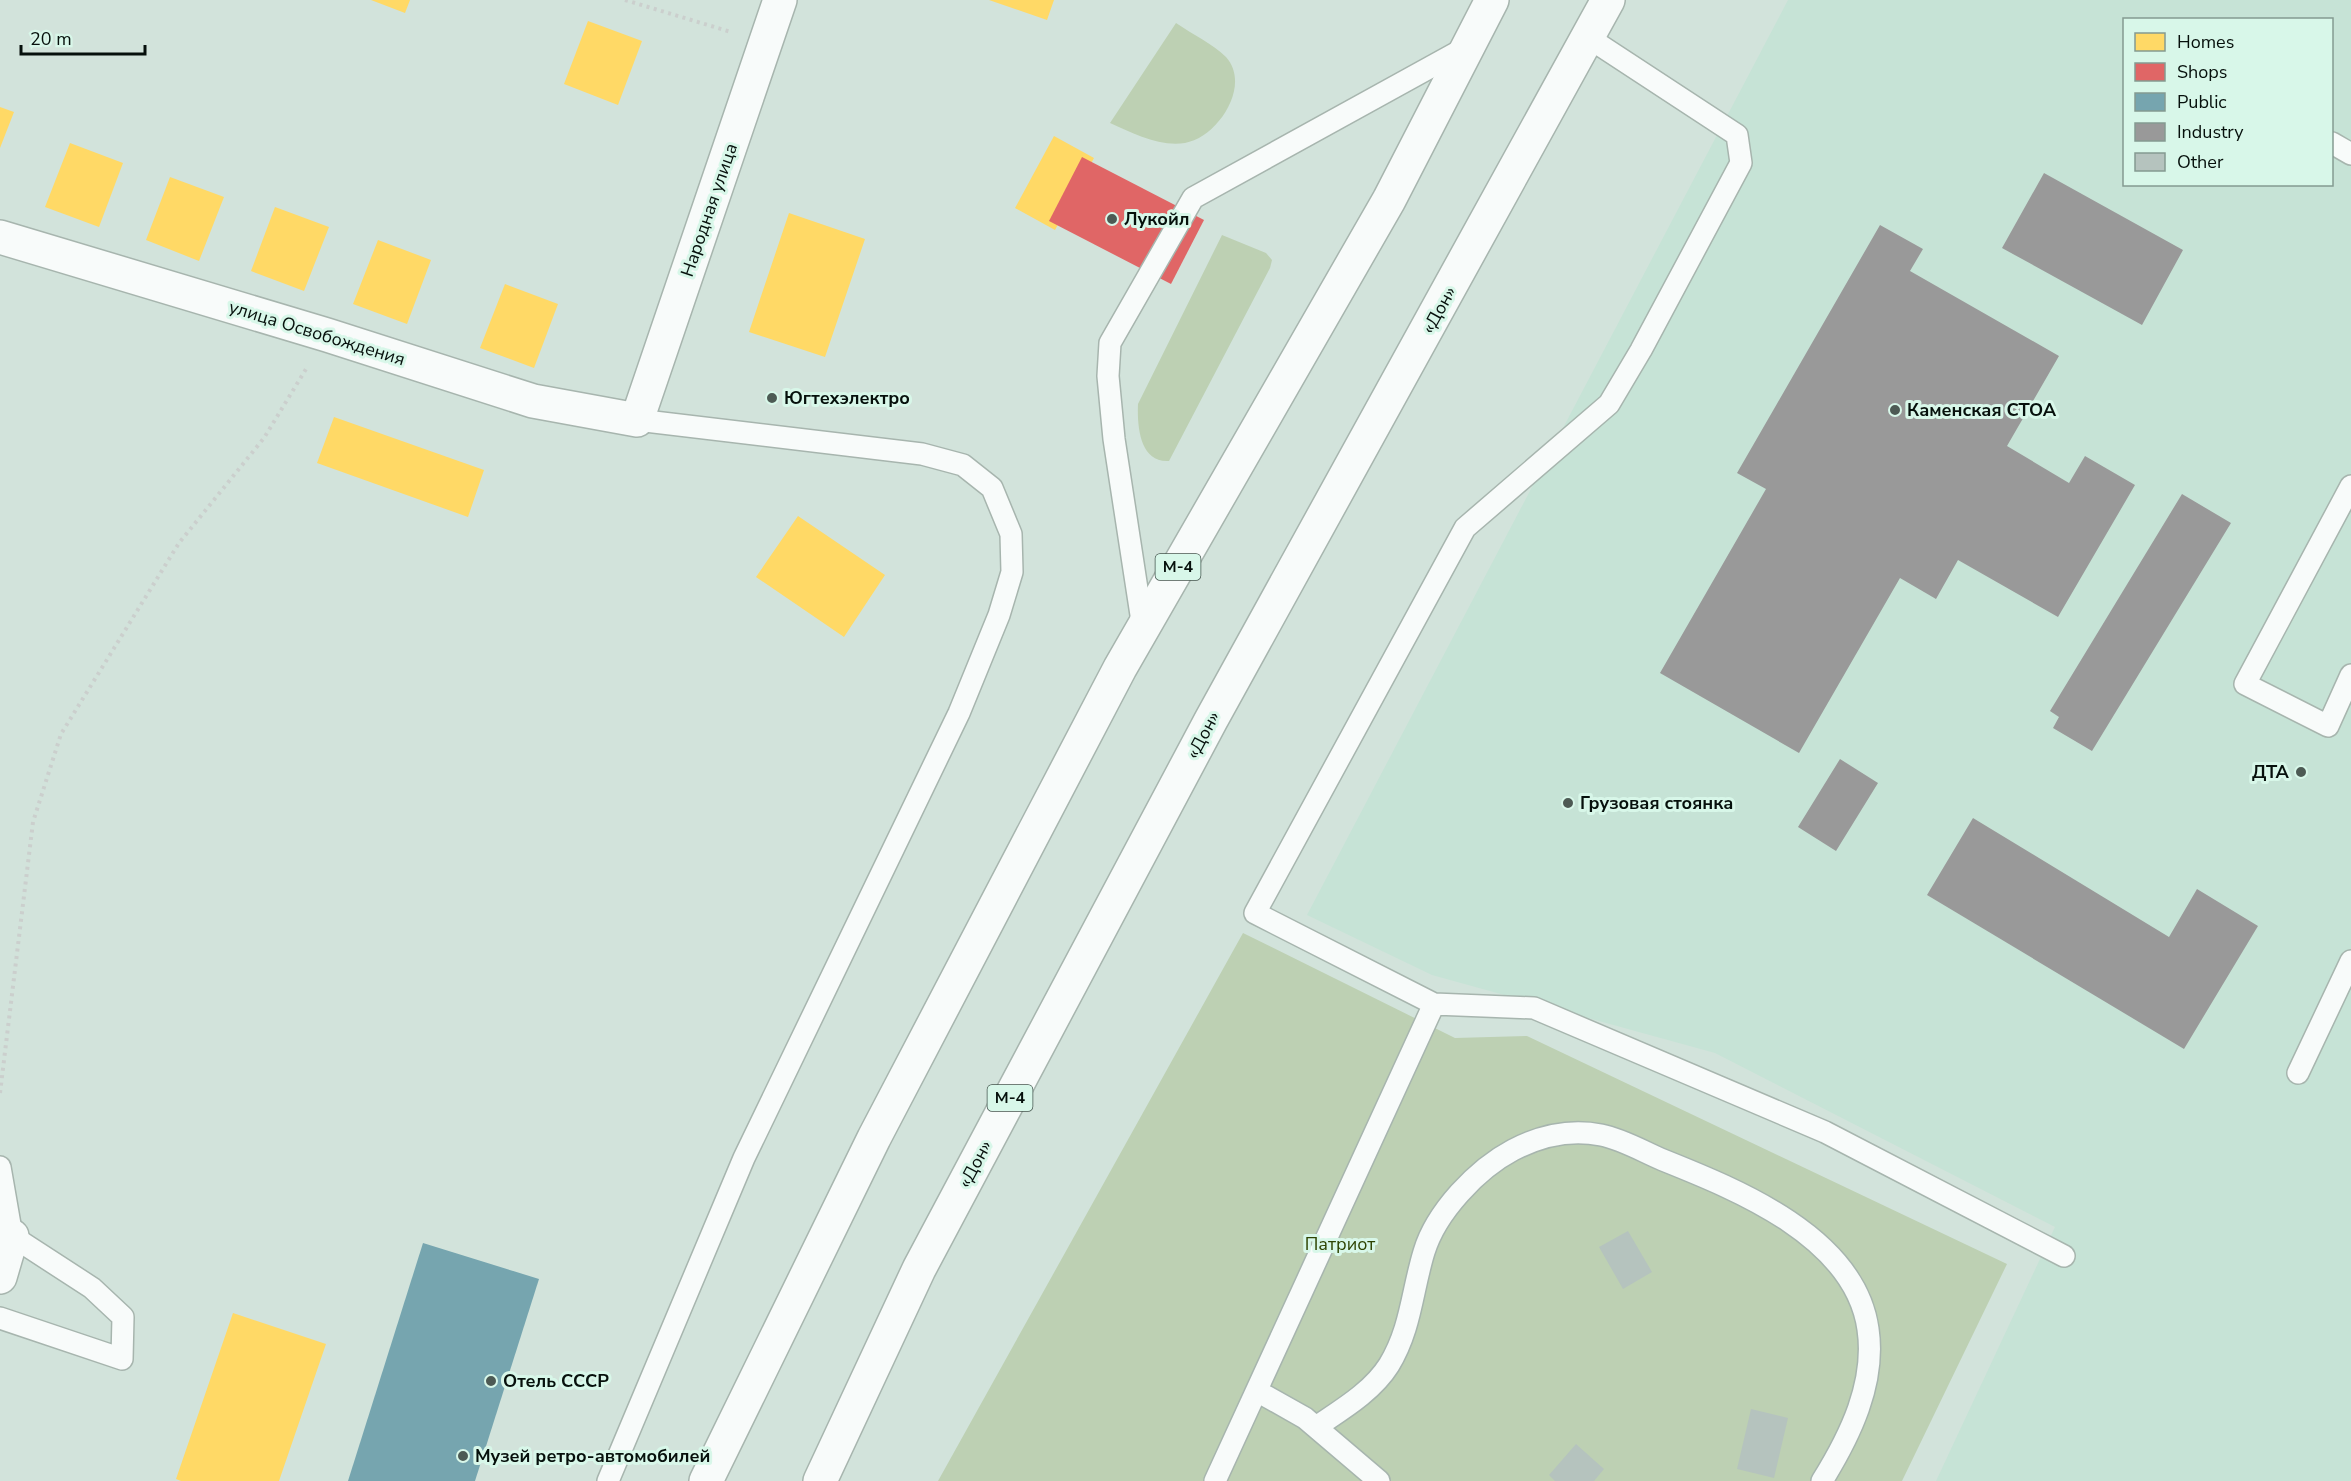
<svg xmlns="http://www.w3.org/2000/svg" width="2351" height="1481" font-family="'Nunito Sans',sans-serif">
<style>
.built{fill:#c6e3d6;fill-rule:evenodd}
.green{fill:#bdd0b3}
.homes{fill:#ffd966}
.shops{fill:#e06666}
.public{fill:#76a5af}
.industry{fill:#999}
.building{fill:#b5c3be}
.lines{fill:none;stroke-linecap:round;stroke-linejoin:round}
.lane-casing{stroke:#a7b5ae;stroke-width:24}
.street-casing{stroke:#a7b5ae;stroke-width:36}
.highway-casing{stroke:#a7b5ae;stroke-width:36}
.path{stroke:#cbcfcd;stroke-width:4;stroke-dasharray:3 4.5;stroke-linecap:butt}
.lane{stroke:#f8fbfa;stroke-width:21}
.street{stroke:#f8fbfa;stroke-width:33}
.highway{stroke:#f8fbfa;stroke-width:33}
.poi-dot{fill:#4d5a54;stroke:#d8f7e9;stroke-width:2}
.labels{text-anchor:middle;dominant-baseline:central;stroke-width:6;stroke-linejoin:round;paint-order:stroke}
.shield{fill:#d8f7e9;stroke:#45554e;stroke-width:1.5}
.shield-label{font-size:16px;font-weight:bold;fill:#06100c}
.street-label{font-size:18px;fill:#06100c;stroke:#d8f7e9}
.poi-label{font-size:18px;font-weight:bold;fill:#06100c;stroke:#d8f7e9;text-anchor:start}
.park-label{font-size:18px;fill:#2d4301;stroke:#d8f7e9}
</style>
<rect width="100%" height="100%" fill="#d2e3db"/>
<path class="built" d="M1788 0H2351V1481H1936L2055 1227 1715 1053 1432 975 1307 915ZM2124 20H2332V184H2124Z"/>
<path class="green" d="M1176 23C1192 34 1213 44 1226 57 1252 86 1217 138 1185 143 1159 147 1133 133 1110 123Z
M1222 235 1266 253 1272 260 1270 268 1169 461C1140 463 1137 427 1138 404Z
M1243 933 1455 1038 1527 1036 2007 1264 1902 1481H938Z"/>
<path class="homes" d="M371 0H410L405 13Z
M989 0H1054L1047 20Z
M588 21 642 41 618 105 564 84Z
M0 107 14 112 0 148Z
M1054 136 1094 158 1055 230 1015 208Z
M70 143 123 163 99 227 45 207Z
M170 177 224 197 199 261 146 240Z
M275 207 329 227 304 291 251 271Z
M789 213 865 239 825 357 749 332Z
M378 240 431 260 407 324 353 304Z
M505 284 558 304 534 368 480 348Z
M334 417 484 470 468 517 317 463Z
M798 516 885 575 844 637 756 577Z
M233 1313 326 1344 279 1481H181L176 1479Z"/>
<path class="shops" d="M1082 157 1204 220 1171 284 1049 221Z"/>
<path class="public" d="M423 1243 539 1279 475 1481H348Z"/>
<path class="industry" d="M2044 173 2183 250 2142 325 2002 248Z
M1880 225 1923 249 1910 271 2059 356 2007 446 2069 483 2085 456 2135 485 2058 617 1958 560 1936 599 1900 578 1799 753 1660 673 1766 489 1737 473Z
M2182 494 2231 523 2092 751 2053 728 2059 717 2050 711Z
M1840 759 1878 783 1836 851 1798 827Z
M1973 818 2169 937 2197 889 2258 926 2184 1049 1927 895Z"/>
<path class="building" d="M1628 1231 1652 1272 1623 1289 1599 1247Z
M1751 1409 1788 1418 1774 1478 1737 1469Z
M1576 1444 1604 1469 1594 1481H1555L1549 1475Z"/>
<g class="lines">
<defs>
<path id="lane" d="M1589 38 1737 135 1741 163 1641 350 1609 404 1465 528 1255 913 1434 1004 1534 1008 1825 1132 2064 1256
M2332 143 2351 154
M2351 486 2245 684 2328 726 2351 675
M1143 628 1114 439 1108 376 1110 343 1193 198 1467 47
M2298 1073 2351 961
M0 1167 12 1236
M0 1318 122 1359 123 1317 92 1288 12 1236 9 1247
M1257 1391 1305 1418 1379 1481
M1316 1427C1341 1410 1372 1392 1389 1365 1411 1329 1412 1291 1424 1252 1436 1212 1477 1169 1513 1150 1540 1136 1571 1129 1601 1135 1622 1139 1644 1152 1663 1160 1738 1190 1855 1237 1868 1329 1876 1383 1850 1436 1822 1481
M608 1481 744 1158 959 713 999 615 1012 572 1011 534 992 488 963 465 922 454 637 420
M1215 1481 1434 1004"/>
<path id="street" d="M0 237 327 335 533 401 637 420 780 0
M0 1277 12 1236"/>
<path id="highway" d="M706 1481 874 1138 1120 668 1389 200 1492 0
M820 1481 919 1269 1211 720 1608 0"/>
</defs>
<use href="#lane" class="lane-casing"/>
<use href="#street" class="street-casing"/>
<use href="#highway" class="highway-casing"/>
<path class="path" d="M625 0 731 32
M0 1093 33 822 61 734 179 543 264 438 306 369"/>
<use href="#lane" class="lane"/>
<use href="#street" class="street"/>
<use href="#highway" class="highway"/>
</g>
<g class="poi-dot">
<circle cx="1112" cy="219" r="6"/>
<circle cx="772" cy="398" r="6"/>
<circle cx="1895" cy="410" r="6"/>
<circle cx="2301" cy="772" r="6"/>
<circle cx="1568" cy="803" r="6"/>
<circle cx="491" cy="1381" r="6"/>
<circle cx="463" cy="1456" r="6"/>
</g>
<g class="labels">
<g class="shield">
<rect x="1155.5" y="554" width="45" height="26" rx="4.5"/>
<rect x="987.5" y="1085" width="45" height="26" rx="4.5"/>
</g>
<g class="shield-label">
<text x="1178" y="567">М-4</text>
<text x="1010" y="1098">М-4</text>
</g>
<g class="street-label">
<text transform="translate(709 210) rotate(-71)">Народная улица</text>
<text transform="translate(1439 310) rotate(-61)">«Дон»</text>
<text transform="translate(317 333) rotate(17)">улица Освобождения</text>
<text transform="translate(1203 735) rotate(-62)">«Дон»</text>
<text transform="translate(975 1164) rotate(-62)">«Дон»</text>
</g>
<g class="poi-label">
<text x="1124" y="219">Лукойл</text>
<text x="784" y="398">Югтехэлектро</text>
<text x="1907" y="410">Каменская СТОА</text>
<text x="2289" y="772" text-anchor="end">ДТА</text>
<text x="1580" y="803">Грузовая стоянка</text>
<text x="503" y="1381">Отель СССР</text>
<text x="475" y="1456">Музей ретро-автомобилей</text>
</g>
<g class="park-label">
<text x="1340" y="1244">Патриот</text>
</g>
</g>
<rect x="2123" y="18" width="210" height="168" fill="#d8f7e9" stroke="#849b91" stroke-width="1.5"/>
<rect x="2135" y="33" width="30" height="18" fill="#ffd966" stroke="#849b91" stroke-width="1.5"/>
<text x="2177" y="48" font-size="18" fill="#06100c">Homes</text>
<rect x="2135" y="63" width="30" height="18" fill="#e06666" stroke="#849b91" stroke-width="1.5"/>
<text x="2177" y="78" font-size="18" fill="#06100c">Shops</text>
<rect x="2135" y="93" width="30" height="18" fill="#76a5af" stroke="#849b91" stroke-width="1.5"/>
<text x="2177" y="108" font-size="18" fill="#06100c">Public</text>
<rect x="2135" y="123" width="30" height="18" fill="#999999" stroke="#849b91" stroke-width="1.5"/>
<text x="2177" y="138" font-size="18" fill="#06100c">Industry</text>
<rect x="2135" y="153" width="30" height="18" fill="#b5c3be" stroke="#849b91" stroke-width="1.5"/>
<text x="2177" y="168" font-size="18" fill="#06100c">Other</text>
<path d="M21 45v9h124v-9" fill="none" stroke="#06100c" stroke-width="3"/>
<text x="30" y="45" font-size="18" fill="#06100c" stroke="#d8f7e9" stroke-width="4.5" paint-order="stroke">20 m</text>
</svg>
